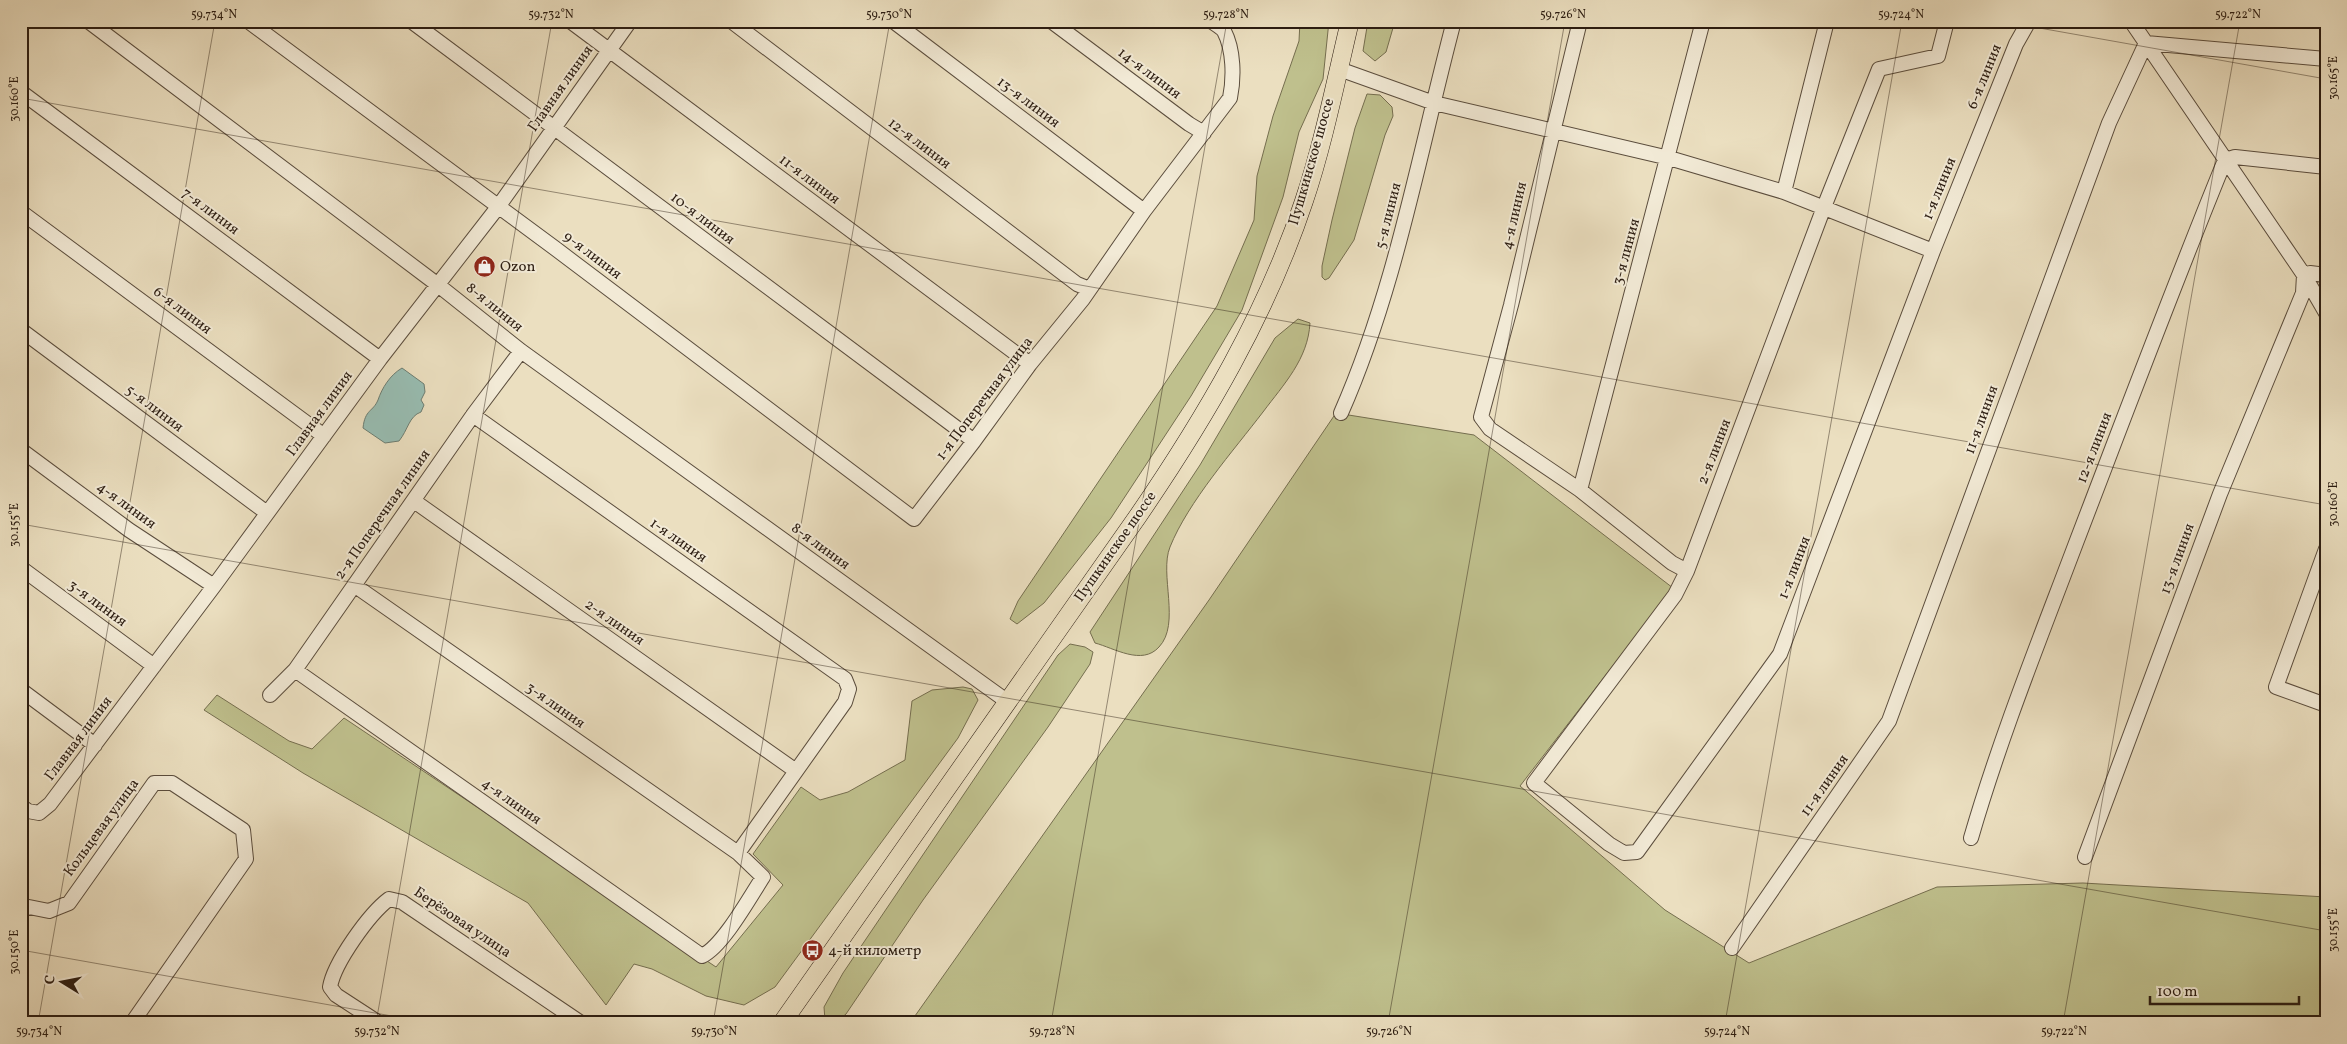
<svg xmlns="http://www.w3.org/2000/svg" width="2347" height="1044" font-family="Vollkorn,serif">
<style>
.green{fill:#bfc08d;stroke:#756e4f}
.water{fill:#98bdb2;stroke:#6c7d72}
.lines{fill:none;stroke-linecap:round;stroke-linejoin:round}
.minor-casing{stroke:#5b4d3d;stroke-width:16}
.major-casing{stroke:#2b1c11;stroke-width:19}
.minor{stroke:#f2ead6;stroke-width:14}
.major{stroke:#ebdfc0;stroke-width:18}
.ticks{fill:none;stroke:#2b1c11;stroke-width:1;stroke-opacity:0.45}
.labels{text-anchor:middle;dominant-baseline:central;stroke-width:4;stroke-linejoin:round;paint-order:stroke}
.street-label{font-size:15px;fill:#2b1c11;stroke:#f2ead6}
.poi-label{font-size:15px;fill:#2b1c11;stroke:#f2ead6;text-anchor:start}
.neatline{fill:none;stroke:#2b1c11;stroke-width:2}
.ticks-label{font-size:12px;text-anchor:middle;fill:#2b1c11}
</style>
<rect width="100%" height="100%" fill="#ebdfc0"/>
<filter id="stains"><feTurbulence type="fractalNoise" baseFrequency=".004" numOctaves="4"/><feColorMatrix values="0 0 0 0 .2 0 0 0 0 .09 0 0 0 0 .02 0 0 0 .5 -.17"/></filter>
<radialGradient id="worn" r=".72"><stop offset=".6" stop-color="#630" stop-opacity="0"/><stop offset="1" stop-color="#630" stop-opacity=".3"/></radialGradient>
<path class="green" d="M1300 21H1329L1323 79 1299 132 1283 197 1242 310 1191 396 1111 518 1044 603 1017 624 1010 619 1018 601 1217 306 1254 220 1257 176 1273 116 1299 41Z
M1368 21H1395L1386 52 1375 61 1363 51Z
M1367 94 1380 95 1392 107 1393 116 1385 135 1354 240 1329 278 1325 280 1322 277V266L1332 220 1355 128Z
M1298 319 1310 323C1308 359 1284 384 1263 412 1234 450 1188 502 1170 547 1159 574 1181 624 1159 647 1142 666 1114 648 1095 643L1090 632 1200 465 1275 338Z
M1336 413 1474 435 1673 588 1520 786 1665 910 1749 963 1937 887 2083 883 2326 897V1023H910L1209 600Z
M1070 644 1085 647 1093 652 1090 664 1048 727 923 900 846 1014 839 1020H825L824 1007 843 973 1058 655Z
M963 687 972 689 978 700 958 738 775 987 744 1005 706 996 652 969 634 964 606 1005 528 903 303 773 204 710 217 695 289 741 312 749 344 718 716 967 783 885 753 854 801 787 820 800 848 792 905 760 912 701 932 690Z"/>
<path class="water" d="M402 368 424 384 425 392 421 400 424 405 421 412C409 416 408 430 399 441L385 443 363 428C365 409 373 412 378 400 382 388 390 375 402 368Z"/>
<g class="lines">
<defs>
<path id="minor" d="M88 21 438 285 521 351 1008 702
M248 21 556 249 914 519 974 441 1030 364 1083 299 1144 211 1230 98C1234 78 1234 50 1224 31 1221 27 1215 24 1211 21
M411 21 974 441
M570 21 1030 364
M731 21 1077 284 1089 289
M893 21 1144 211
M1051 21 1189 124 1204 133
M1580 21 1511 305 1481 417 1490 429 1580 490 1672 563 1687 571
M1947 21 1938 56 1879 69 1824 207 1687 571 1675 595 1534 783 1609 844 1624 853 1637 852 1780 654 1933 251 2016 44 2029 21
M2131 21 2304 275 2326 313
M1339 69 1434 103 1669 158 1784 192 1933 251
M21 92 380 359
M1784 192 1827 21
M21 212 324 436
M21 330 267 513
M1341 413C1396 288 1419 153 1454 21
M473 415 845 679 849 689 845 702 738 853
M21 450 129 530 214 586
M1580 490 1703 21
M414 501 796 771
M2326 549 2276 687 2326 705
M21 568 154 666
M295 670 695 951 702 956C723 946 750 897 763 877L738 853 354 585
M21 690 95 745
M270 695 295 670 473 415 521 351
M21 806 28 811 39 813 50 804 214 586 380 359 498 207 630 21
M1971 838C2000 738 2039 641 2076 543 2125 415 2173 287 2225 160L2235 157 2326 167
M2085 857 2220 494 2303 293 2304 275 2310 273 2326 275
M21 911 29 907 49 911 69 903 154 783H172L243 830 246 859 132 1023
M1732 948 1889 721 2109 123 2146 43 2326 59
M379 1023 336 995 330 987C334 963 369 914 389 899L402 902 581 1023"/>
<path id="major" d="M782 1023 1138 516C1205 418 1266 315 1304 201 1323 145 1336 80 1350 21"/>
</defs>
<use href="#minor" class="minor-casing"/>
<use href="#major" class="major-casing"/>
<use href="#minor" class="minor"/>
<use href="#major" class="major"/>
</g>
<path class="ticks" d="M2000 21 2326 79M21 98 2326 505M21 524 2326 931M21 950 431 1023M38 1023 215 21M376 1023 552 21M713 1023 890 21M1051 1023 1227 21M1388 1023 1565 21M1725 1023 1902 21M2063 1023 2240 21"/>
<defs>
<symbol id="shop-disc" viewBox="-11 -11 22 22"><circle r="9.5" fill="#8f2418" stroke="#f2ead6"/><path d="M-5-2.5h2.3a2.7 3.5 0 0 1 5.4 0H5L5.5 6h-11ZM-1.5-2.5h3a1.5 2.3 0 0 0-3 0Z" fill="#fff"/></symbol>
<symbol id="bus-disc" viewBox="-11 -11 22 22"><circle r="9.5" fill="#8f2418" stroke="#f2ead6"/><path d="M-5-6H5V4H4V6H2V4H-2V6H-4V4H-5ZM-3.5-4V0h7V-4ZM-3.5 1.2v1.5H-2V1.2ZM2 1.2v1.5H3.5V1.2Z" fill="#fff"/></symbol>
</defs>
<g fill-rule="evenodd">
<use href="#shop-disc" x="472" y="254" width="25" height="25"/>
<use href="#bus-disc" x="800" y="938" width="25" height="25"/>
</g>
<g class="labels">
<g class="street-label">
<text transform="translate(1149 74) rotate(37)">14-я линия</text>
<text transform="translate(1985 77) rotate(-68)">6-я линия</text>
<text transform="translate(561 89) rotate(-55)">Главная линия</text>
<text transform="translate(1028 103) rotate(37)">13-я линия</text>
<text transform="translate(919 144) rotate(37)">12-я линия</text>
<text transform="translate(1312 162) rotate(-74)">Пушкинское шоссе</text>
<text transform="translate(809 180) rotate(37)">11-я линия</text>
<text transform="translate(1940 189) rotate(-68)">1-я линия</text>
<text transform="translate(210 212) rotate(37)">7-я линия</text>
<text transform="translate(1389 216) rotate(-76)">5-я линия</text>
<text transform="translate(1515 216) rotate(-77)">4-я линия</text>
<text transform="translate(702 219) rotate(37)">10-я линия</text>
<text transform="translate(1627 252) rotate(-75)">3-я линия</text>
<text transform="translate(592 256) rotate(37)">9-я линия</text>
<text transform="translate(494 308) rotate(39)">8-я линия</text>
<text transform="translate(182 311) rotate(37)">6-я линия</text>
<text transform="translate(985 399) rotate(-53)">1-я Поперечная улица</text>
<text transform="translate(154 409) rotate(37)">5-я линия</text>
<text transform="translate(320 414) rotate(-54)">Главная линия</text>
<text transform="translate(1982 420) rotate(-70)">11-я линия</text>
<text transform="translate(2095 448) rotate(-69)">12-я линия</text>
<text transform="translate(1715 452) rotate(-69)">2-я линия</text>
<text transform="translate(126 506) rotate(36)">4-я линия</text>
<text transform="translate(383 515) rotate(-55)">2-я Поперечная линия</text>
<text transform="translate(678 541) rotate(35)">1-я линия</text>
<text transform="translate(820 547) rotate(36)">8-я линия</text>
<text transform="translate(1116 547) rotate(-55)">Пушкинское шоссе</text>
<text transform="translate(2178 559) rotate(-70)">13-я линия</text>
<text transform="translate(1795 568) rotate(-69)">1-я линия</text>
<text transform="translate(97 604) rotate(36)">3-я линия</text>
<text transform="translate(614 623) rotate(35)">2-я линия</text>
<text transform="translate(555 706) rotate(35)">3-я линия</text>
<text transform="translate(79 739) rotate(-53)">Главная линия</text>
<text transform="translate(1825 786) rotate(-55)">11-я линия</text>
<text transform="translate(511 802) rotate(35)">4-я линия</text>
<text transform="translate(102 828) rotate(-54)">Кольцевая улица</text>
<text transform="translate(462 923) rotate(34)">Берёзовая улица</text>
</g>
<g class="poi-label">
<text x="500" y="267">Ozon</text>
<text x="828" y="951">4-й километр</text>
</g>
</g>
<rect width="2347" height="1044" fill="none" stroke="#ebdfc0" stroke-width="55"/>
<g transform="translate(62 982) rotate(280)" stroke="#f2ead6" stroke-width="4" paint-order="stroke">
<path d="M0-4L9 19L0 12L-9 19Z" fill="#2b1c11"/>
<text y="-8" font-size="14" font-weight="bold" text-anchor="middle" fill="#2b1c11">С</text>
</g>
<path d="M2150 996v8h149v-8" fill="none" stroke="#2b1c11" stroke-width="2.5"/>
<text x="2157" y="996" font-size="15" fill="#2b1c11" stroke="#f2ead6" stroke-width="4" paint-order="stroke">100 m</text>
<rect x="28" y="28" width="2292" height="988" class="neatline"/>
<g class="ticks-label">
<text x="214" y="18">59.734°N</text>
<text x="551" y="18">59.732°N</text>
<text x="889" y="18">59.730°N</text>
<text x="1226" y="18">59.728°N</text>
<text x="1563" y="18">59.726°N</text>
<text x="1901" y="18">59.724°N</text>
<text x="2238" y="18">59.722°N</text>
<text transform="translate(2333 78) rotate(-90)" y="4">30.165°E</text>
<text transform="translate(14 99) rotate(-90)" y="4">30.160°E</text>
<text transform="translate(2333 504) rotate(-90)" y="4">30.160°E</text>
<text transform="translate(14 525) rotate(-90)" y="4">30.155°E</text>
<text transform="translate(2333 930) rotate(-90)" y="4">30.155°E</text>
<text transform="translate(14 952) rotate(-90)" y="4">30.150°E</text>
<text x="39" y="1035">59.734°N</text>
<text x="377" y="1035">59.732°N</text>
<text x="714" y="1035">59.730°N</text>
<text x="1052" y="1035">59.728°N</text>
<text x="1389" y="1035">59.726°N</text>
<text x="1727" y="1035">59.724°N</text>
<text x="2064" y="1035">59.722°N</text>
</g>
<rect width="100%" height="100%" filter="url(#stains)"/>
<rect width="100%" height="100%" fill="url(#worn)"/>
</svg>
